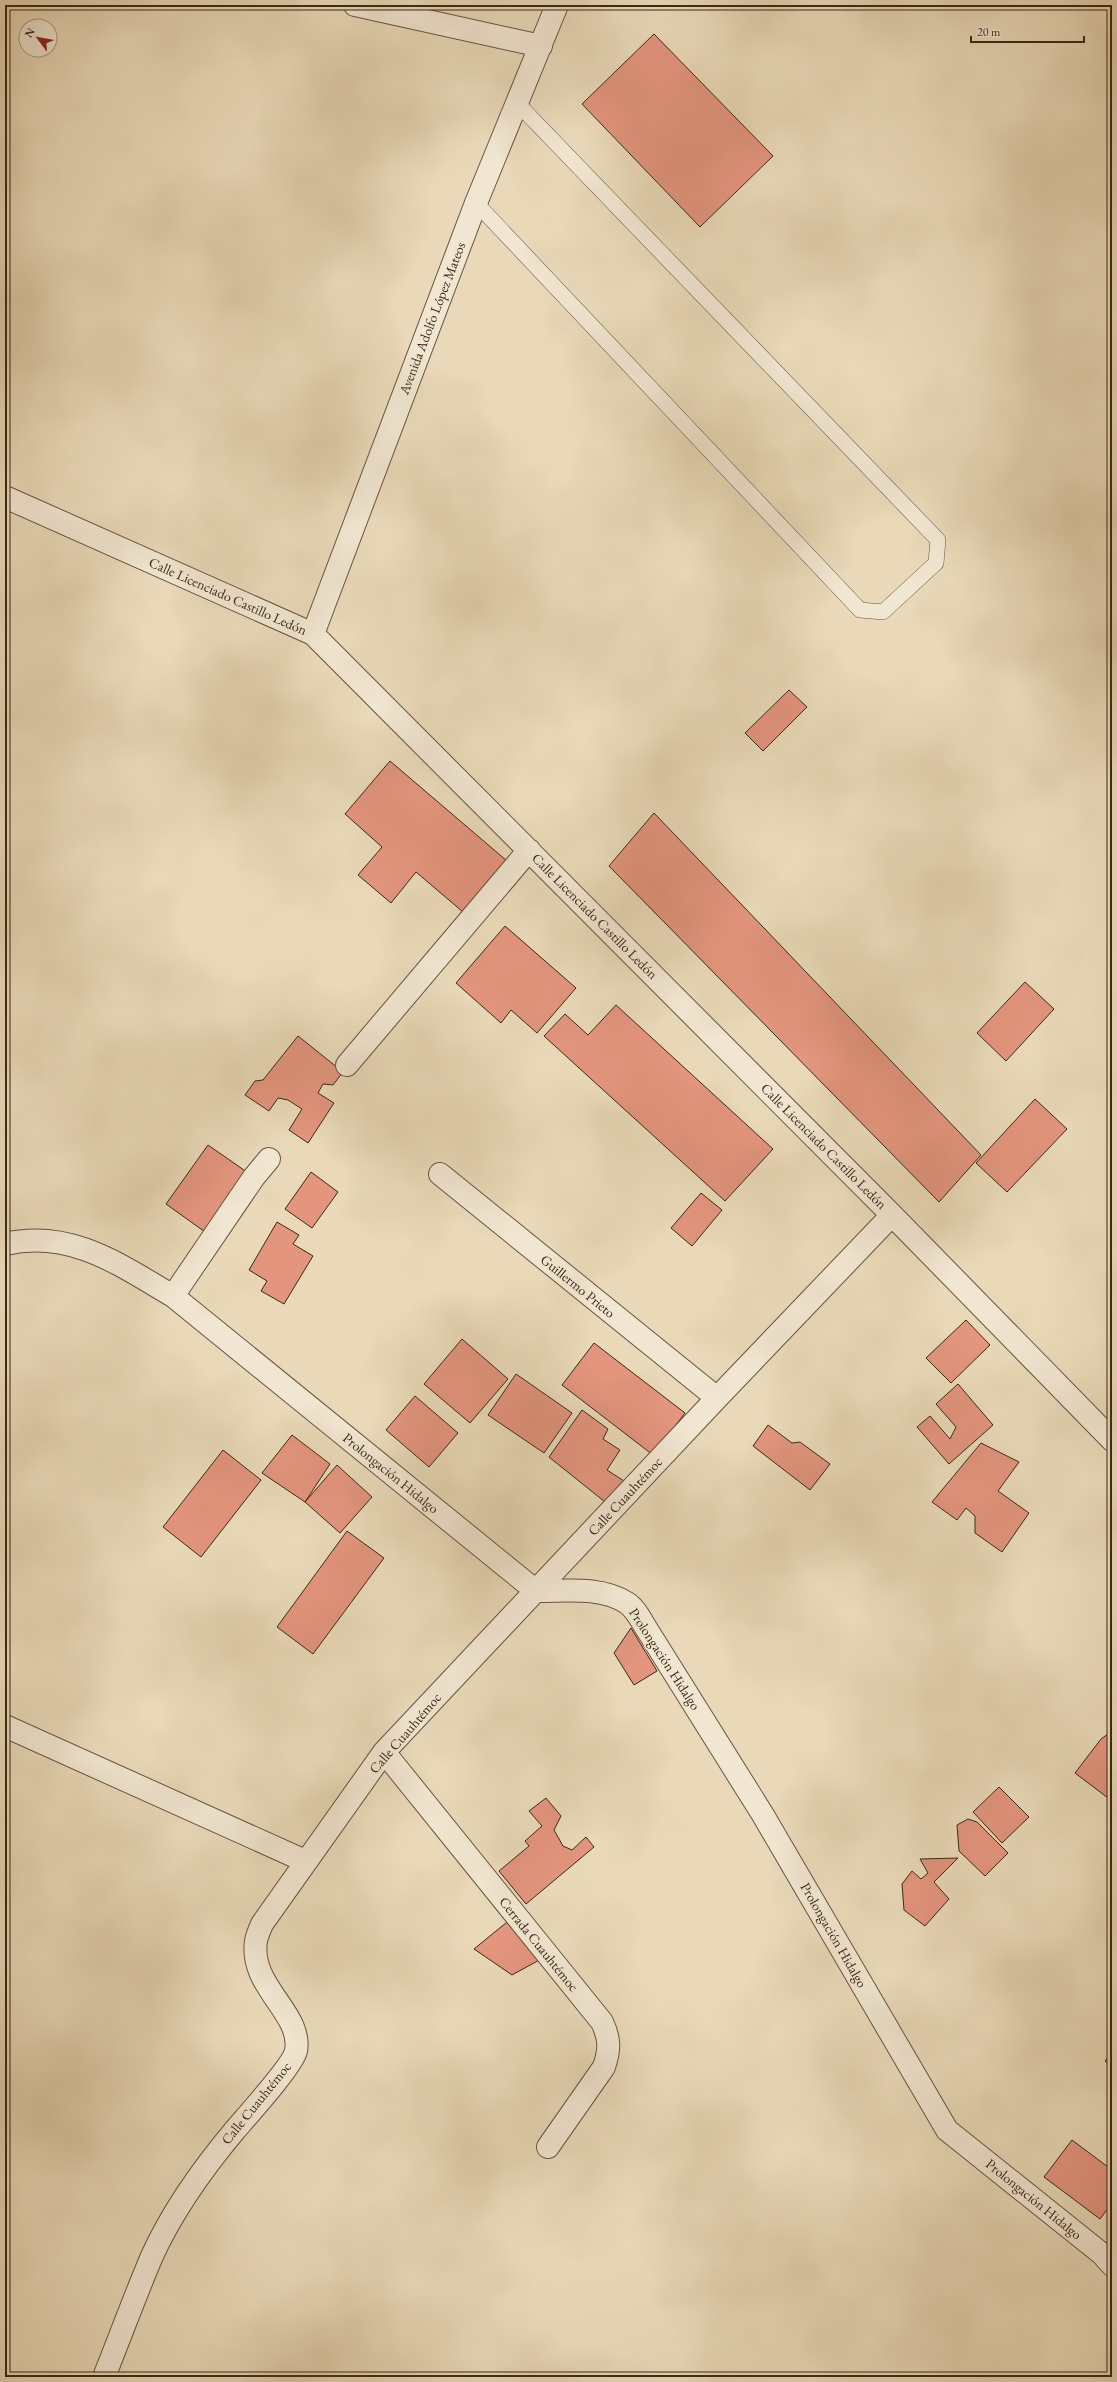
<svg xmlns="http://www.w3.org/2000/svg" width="1117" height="2382" font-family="'EB Garamond',serif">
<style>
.building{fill:#e3957e;stroke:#3b2914}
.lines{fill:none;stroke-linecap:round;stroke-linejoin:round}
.service-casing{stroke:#66553d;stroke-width:16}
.minor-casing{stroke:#66553d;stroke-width:24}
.service{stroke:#f1e6d1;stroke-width:15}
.minor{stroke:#f1e6d1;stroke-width:22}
.labels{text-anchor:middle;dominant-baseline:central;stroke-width:3.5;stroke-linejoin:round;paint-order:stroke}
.street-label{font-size:14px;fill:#3b2914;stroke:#f1e6d1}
</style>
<rect width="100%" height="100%" fill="#e9d9b8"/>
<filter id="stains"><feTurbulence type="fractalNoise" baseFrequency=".005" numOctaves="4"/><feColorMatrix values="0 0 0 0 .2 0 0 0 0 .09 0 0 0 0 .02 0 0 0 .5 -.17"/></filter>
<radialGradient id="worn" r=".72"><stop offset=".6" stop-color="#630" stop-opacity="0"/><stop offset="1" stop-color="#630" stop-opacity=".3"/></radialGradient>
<path class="building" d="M654 34 773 156 700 227 582 104Z
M789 690 807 707 763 751 745 733Z
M390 761 507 861 463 912 416 872 391 903 358 875 382 847 345 814Z
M654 813 981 1155 939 1202 609 866Z
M505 926 576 988 537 1033 511 1010 501 1023 456 983Z
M1025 982 1054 1009 1006 1061 977 1033Z
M616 1005 773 1149 725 1201 544 1036 565 1014 588 1035Z
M298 1036 343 1072 333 1085 323 1084 318 1093 334 1103 308 1143 289 1130 302 1109 288 1100 278 1098 269 1111 245 1095 255 1081 263 1080Z
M1035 1099 1067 1129 1007 1192 976 1163Z
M208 1145 254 1177 212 1237 166 1204Z
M311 1172 338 1192 312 1228 285 1209Z
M701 1193 722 1210 692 1246 671 1228Z
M277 1222 299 1235 293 1244 313 1256 284 1304 261 1291 267 1281 249 1270Z
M966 1320 990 1345 951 1383 926 1358Z
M462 1339 508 1379 470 1423 424 1384Z
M594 1343 685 1413 653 1455 562 1385Z
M516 1374 572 1413 544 1453 488 1415Z
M958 1384 993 1425 949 1464 917 1427 930 1416 950 1439 956 1427 936 1404Z
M415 1396 458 1433 429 1467 386 1430Z
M582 1410 608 1429 603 1439 620 1450 607 1470 624 1481 605 1502 549 1457Z
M768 1425 792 1443 800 1442 830 1464 810 1490 753 1446Z
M292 1435 330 1464 305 1502 262 1473Z
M981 1443 1019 1462 998 1491 1029 1513 1002 1552 975 1533V1516L966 1508 957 1520 932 1502Z
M223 1450 261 1480 201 1557 163 1527Z
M337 1465 372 1497 340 1533 305 1502Z
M347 1531 384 1558 313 1654 277 1627Z
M631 1628 657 1671 634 1685 614 1653Z
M1112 1731V1801L1075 1773 1101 1739Z
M999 1787 1029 1817 1002 1843 973 1812Z
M546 1798 561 1816 554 1830 563 1846 572 1850 586 1837 594 1847 526 1904 499 1871 529 1846 525 1841 542 1826 529 1811Z
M968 1819 977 1822 1008 1853 985 1876 959 1851 957 1825Z
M958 1858 934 1882 949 1899 925 1926 904 1910 902 1884 912 1871 921 1879 928 1873 920 1859Z
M512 1918 543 1958 512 1975 474 1949Z
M1112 2053V2068L1105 2061Z
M1072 2140 1112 2170V2203L1100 2219 1044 2177Z"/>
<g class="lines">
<defs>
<path id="service" d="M476 203 860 610 883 612 936 563 938 540 517 103"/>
<path id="minor" d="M355 5 541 46
M5 497 313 634 892 1215 1112 1440
M313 634 476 203 557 5
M347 1065 529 850
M440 1174 717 1398
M5 1244C71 1229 120 1265 173 1296L536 1591C566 1591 601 1586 627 1603 635 1608 641 1620 646 1628L763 1815 947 2130 1102 2254 1112 2265
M173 1296 254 1177 269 1159
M5 1726 305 1861
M384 1752 602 2022C610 2039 610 2049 604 2067L548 2147
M104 2377C120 2337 135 2296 152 2256 172 2212 204 2167 235 2130 247 2116 293 2065 296 2051 303 2013 249 1987 256 1941 257 1935 260 1929 262 1924L384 1752 717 1398 892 1215"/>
</defs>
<use href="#service" class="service-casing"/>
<use href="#minor" class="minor-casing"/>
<use href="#service" class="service"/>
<use href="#minor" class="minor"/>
</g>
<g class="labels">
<g class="street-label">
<text transform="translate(432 318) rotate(-69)">Avenida Adolfo López Mateos</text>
<text transform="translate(228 596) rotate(24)">Calle Licenciado Castillo Ledón</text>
<text transform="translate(595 916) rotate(45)">Calle Licenciado Castillo Ledón</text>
<text transform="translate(824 1146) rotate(45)">Calle Licenciado Castillo Ledón</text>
<text transform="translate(578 1286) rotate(39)">Guillermo Prieto</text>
<text transform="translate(391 1473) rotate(39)">Prolongación Hidalgo</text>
<text transform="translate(625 1496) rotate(-47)">Calle Cuauhtémoc</text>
<text transform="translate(665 1659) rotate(57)">Prolongación Hidalgo</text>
<text transform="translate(405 1733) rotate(-49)">Calle Cuauhtémoc</text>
<text transform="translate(834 1935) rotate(60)">Prolongación Hidalgo</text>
<text transform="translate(539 1944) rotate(51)">Cerrada Cuauhtémoc</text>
<text transform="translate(256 2103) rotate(-51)">Calle Cuauhtémoc</text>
<text transform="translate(1034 2199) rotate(39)">Prolongación Hidalgo</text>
</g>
</g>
<rect width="1117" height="2382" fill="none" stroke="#e9d9b8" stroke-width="20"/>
<rect x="6" y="6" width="1105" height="2370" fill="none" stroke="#3b2914" stroke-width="2"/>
<rect x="10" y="10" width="1097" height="2362" fill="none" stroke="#3b2914"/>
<g transform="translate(38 38) rotate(302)"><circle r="19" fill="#f1e6d1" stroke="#a89a85"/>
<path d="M0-3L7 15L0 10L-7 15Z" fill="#8f2418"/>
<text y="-6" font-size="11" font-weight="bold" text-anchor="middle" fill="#3b2914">N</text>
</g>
<path d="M971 36v6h113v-6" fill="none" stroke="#3b2914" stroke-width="2"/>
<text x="977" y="36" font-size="12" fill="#3b2914" stroke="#f1e6d1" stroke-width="3" paint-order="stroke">20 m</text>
<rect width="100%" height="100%" filter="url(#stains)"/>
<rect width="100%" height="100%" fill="url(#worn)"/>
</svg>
